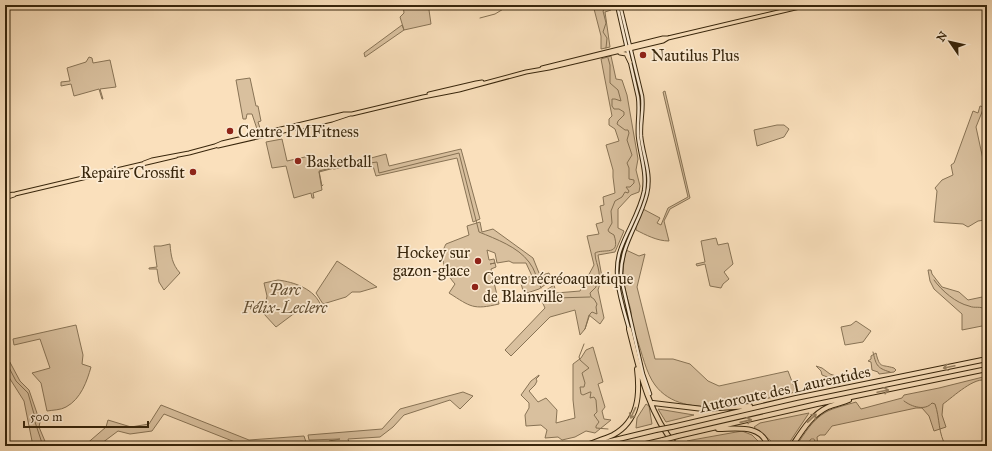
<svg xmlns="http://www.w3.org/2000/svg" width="992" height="451" font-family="'IM FELL Great Primer',serif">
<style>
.green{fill:#d9c09e;stroke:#887355}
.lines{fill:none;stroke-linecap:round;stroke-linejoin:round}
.stream{stroke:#857052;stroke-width:1}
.secondary-casing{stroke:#38260c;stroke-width:4.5}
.primary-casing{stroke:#38260c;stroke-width:5}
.highway-casing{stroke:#38260c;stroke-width:6}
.secondary{stroke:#fcebd3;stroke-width:2.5}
.primary{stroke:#fae0bc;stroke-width:3}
.highway{stroke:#fae0bc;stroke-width:4}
.highway-bridge-casing{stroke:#38260c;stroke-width:6;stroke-linecap:butt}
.highway-bridge{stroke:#fae0bc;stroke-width:4}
.oneway{stroke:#998364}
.poi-dot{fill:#8f2418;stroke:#fcebd3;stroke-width:1.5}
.labels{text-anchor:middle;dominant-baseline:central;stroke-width:3.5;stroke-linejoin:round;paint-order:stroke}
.poi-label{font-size:16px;fill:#38260c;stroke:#fcebd3;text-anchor:start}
.park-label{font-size:16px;font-style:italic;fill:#604c30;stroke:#fcebd3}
.street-label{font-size:16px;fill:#38260c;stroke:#fcebd3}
</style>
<rect width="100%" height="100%" fill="#fae0bc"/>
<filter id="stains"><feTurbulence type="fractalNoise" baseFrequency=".005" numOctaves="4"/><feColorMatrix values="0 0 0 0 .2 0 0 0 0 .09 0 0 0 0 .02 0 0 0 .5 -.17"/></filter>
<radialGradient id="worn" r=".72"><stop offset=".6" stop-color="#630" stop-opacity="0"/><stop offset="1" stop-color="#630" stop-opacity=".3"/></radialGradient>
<path class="green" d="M403 5H429V10L431 24 404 30 400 17 404 13Z
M593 5H611V10L605 12 610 47 601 49V36Z
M402 25 404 30 365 57 364 53Z
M611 56 616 79 622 80 627 95 638 159 636 170 640 186 639 192 631 195 618 209V228L624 231 615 252 598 255 602 277 598 290 604 318 600 324 589 315 585 329 580 335 575 310 550 317 511 356 505 350 545 308 539 295 554 285 556 293 580 291 594 265 587 236 599 234 596 224 603 222 600 206 604 205 603 197 615 193 613 177V170L606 145 619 141 615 129 609 125V119L612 116 601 59Z
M89 57 92 58 93 63 110 60 116 87 100 89 103 99H102L99 89 74 96 71 84 61 86V82L70 81 67 68 86 62Z
M250 78 256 106H258L261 121 258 122 261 131 258 132 252 114H247L246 119H243L236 80Z
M665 91 690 198 670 209 664 221 669 241C657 241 646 235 636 230V225L643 209 660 218 657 223 661 225 668 208 688 197 663 92Z
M980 106 984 107 976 127 984 164 987 163V201C982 206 984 213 985 220L978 221 968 227 963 224 934 222 937 191 935 188 942 180 953 175 951 165 954 163 973 111 978 113Z
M777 125H784L789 129 784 137 757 146 754 130Z
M282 139 287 161 314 155 317 168 341 162 342 166 319 172 322 190 313 193 314 198H312L311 193 294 198 286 166 272 168 266 142Z
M461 149 480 219 473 222 457 158 376 176 373 166 361 167 360 161 386 154 389 166Z
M480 222 482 232 493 229 533 258 539 273 542 275 549 273 552 280 539 289 524 294 520 280 532 276 526 263H513L509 261 497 263 495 253 487 250 489 260 494 259 495 263 490 264 495 263 496 267 491 269 499 304C473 310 471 307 449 293L455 284C446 274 438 257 446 244L469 235 467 226Z
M716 238 718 245 728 243 733 264 724 272 729 279 723 284 721 288 710 286 705 264 697 266 696 264 705 262 701 241Z
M170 244C171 256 172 264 180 273L164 290 159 282 157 269H149V268L157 267 154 246H161Z
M626 250 639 256 645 254 637 287 655 359H673L690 364 708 381 719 386 788 371 796 392C756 400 684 424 655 385 646 373 642 353 637 339 635 335 633 330 632 325 631 319 632 313 630 307 623 284 621 274 626 250Z
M337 261 377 287 360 292H352L346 297 323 304 316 293Z
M928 270H931L932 274 942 287 959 292 968 300 987 296V325L962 330V314L934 289 930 281Z
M278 280C294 282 315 289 321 306L296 312 276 327 264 314 267 296 264 283Z
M856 321 871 331 863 342 845 345 841 327 851 325Z
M76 325 83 355 82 364 91 367C87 381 81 399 66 407 61 410 53 410 47 411L41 383 32 373 50 368 40 339 14 345 13 339Z
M593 347 603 382 598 384 605 407 602 411 604 419 611 420 595 433 586 431 575 437 562 440 558 437 545 438 547 430 541 425 526 426 525 415 529 408V403L521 395 531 381 539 375V376L536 379 537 381 535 385 529 391 538 402 546 398 557 410 556 423 575 418 573 400V364L581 358 586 350Z
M5 353 20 381 29 390 40 422 39 427 47 446H33L24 401 5 371Z
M876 353C880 369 881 364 894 368L896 370 894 372 879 374 878 372 872 370 871 362 868 361 871 359V356Z
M816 366 822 368 830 374 848 380 867 377 823 386 824 385 838 381 822 375 821 371Z
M987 376V381C976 375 953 397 943 404L942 415 946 427 934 431 929 416 922 408H916L832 426 825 435H820L817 437 818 446H817L814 439H811L806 446H796C805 433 812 420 826 412 833 408 846 405 856 402L861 409 902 398 904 395 939 388Z
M463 392 473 396 460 409 450 400 404 415 393 427 380 437 348 439 350 446H340V445L335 446 329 442V441L340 439 309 440 308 435 382 429 400 409Z
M646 404 649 406 652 424 636 428 637 418Z
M161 405 249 440 304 436 306 442 285 445V446H284L283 442 245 446 164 414 152 431 130 434 118 431 98 446H84L106 427 108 420 131 427 149 424Z
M658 409 694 415 666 422Z
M809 413 787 446H771V441L754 427 760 423Z
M742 431 752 435 763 446H686L684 444 687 441 692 440Z"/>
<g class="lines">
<path class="stream" d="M480 18 495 14 510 5
M606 48 607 38 603 32 606 23 603 11 607 5
M323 185 322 186 319 171 331 168 334 169 349 166 377 162 379 173 459 153 479 232C496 239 518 247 529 262 535 269 537 280 541 288
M934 280C942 291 956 303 969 306 976 309 979 305 987 310
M545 296 555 298 590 297
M584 330 585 329 590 314 592 312 597 314 596 307 597 304 594 299 591 297 590 293 596 287C595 282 600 279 599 272 598 265 595 260 595 253 604 248 621 257 614 235L609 232 608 230 612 223 611 211 615 201 622 197 625 192 628 193 629 191 626 187H630L634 183V180L629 179V168L627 163 632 155 627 140 629 133 628 130H625L617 124 618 121 624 115V112L619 109H614L612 106V99H615L621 101 618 90 610 83V65L608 58
M584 344 579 357 580 360 589 368 582 373 585 383 584 387H580L581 394 583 395 590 392H591L590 398 594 397 596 400 597 412 594 415 599 422 596 426V428L608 429
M873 352C876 364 876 368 890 372
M5 360 16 381 28 393 34 414
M904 401C912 407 925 411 932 403L935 404C940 418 938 434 946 446
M35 422 43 446"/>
<defs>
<path id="secondary" d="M617 5 638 97C640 110 637 123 638 136 640 155 647 172 644 191 640 211 628 229 621 248 611 274 622 303 629 329
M620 5 642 96C644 109 640 122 641 136 643 156 652 173 647 194 640 223 619 247 621 278L643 374 650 394"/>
<path id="primary" d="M620 53 626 54 630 62
M542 68 663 38H668L808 5
M429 94 476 83 482 82
M218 146 332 120 350 114
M144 163 152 160 189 153 215 146 222 143 344 114H352L423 97 459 90 526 72 549 68 663 41 668 38
M5 195 15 194 176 156
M5 198 14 195"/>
<path id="highway" d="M629 329C639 369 648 413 676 446
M653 403 703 409 750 406
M672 427 796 398 987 359
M718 429C737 429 761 424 768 446
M678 436 817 404 987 369
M594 445 656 430
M584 446C594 442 604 439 613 435 639 421 640 394 637 369
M637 446 663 440
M792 446C802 431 811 415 828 407 835 404 842 403 849 400"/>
</defs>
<use href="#secondary" class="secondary-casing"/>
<use href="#primary" class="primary-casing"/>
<use href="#highway" class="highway-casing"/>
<use href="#secondary" class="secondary"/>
<use href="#primary" class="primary"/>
<use href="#highway" class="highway"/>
<defs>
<path id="highway-bridge" d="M656 430 672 427
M663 440 678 436"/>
</defs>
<use href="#highway-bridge" class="highway-bridge-casing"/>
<use href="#highway-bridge" class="highway-bridge"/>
</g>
<defs><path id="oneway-shaft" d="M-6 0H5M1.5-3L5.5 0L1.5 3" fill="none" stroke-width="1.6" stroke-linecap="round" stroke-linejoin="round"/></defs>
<g class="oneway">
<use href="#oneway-shaft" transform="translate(949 367) rotate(168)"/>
<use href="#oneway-shaft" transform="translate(883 391) rotate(-12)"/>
<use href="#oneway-shaft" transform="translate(633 413) rotate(115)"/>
<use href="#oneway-shaft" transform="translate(812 418) rotate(-43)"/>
<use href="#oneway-shaft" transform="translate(746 421) rotate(-13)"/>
</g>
<g class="poi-dot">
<circle cx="643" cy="55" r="4"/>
<circle cx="230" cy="131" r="4"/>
<circle cx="298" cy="161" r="4"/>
<circle cx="193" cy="172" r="4"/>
<circle cx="478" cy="261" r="4"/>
<circle cx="475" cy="287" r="4"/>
</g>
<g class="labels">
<g class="poi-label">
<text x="651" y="55">Nautilus Plus</text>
<text x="238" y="131">Centre PMFitness</text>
<text x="306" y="161">Basketball</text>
<text x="185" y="172" text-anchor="end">Repaire Crossfit</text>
<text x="470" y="252" text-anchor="end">Hockey sur<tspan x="470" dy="18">gazon-glace</tspan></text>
<text x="483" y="278">Centre récréoaquatique<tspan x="483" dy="18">de Blainville</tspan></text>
</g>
<g class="park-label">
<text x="285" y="289">Parc<tspan x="285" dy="18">Félix-Leclerc</tspan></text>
</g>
<g class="street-label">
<text transform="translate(785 389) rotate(-12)">Autoroute des Laurentides</text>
</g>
</g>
<rect width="992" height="451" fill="none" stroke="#fae0bc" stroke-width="20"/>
<rect x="6" y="6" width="980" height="439" fill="none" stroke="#38260c" stroke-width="2"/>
<rect x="10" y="10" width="972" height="431" fill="none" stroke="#38260c"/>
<g transform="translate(950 42) rotate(304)" stroke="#fcebd3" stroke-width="3" paint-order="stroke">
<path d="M0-3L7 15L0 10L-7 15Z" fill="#38260c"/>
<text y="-6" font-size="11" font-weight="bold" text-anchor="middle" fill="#38260c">N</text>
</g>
<path d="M24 421v6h124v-6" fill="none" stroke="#38260c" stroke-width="2"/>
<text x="30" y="421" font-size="12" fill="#38260c" stroke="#fcebd3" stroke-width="3" paint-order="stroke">500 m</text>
<rect width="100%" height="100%" filter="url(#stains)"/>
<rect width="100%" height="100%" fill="url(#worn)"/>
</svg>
